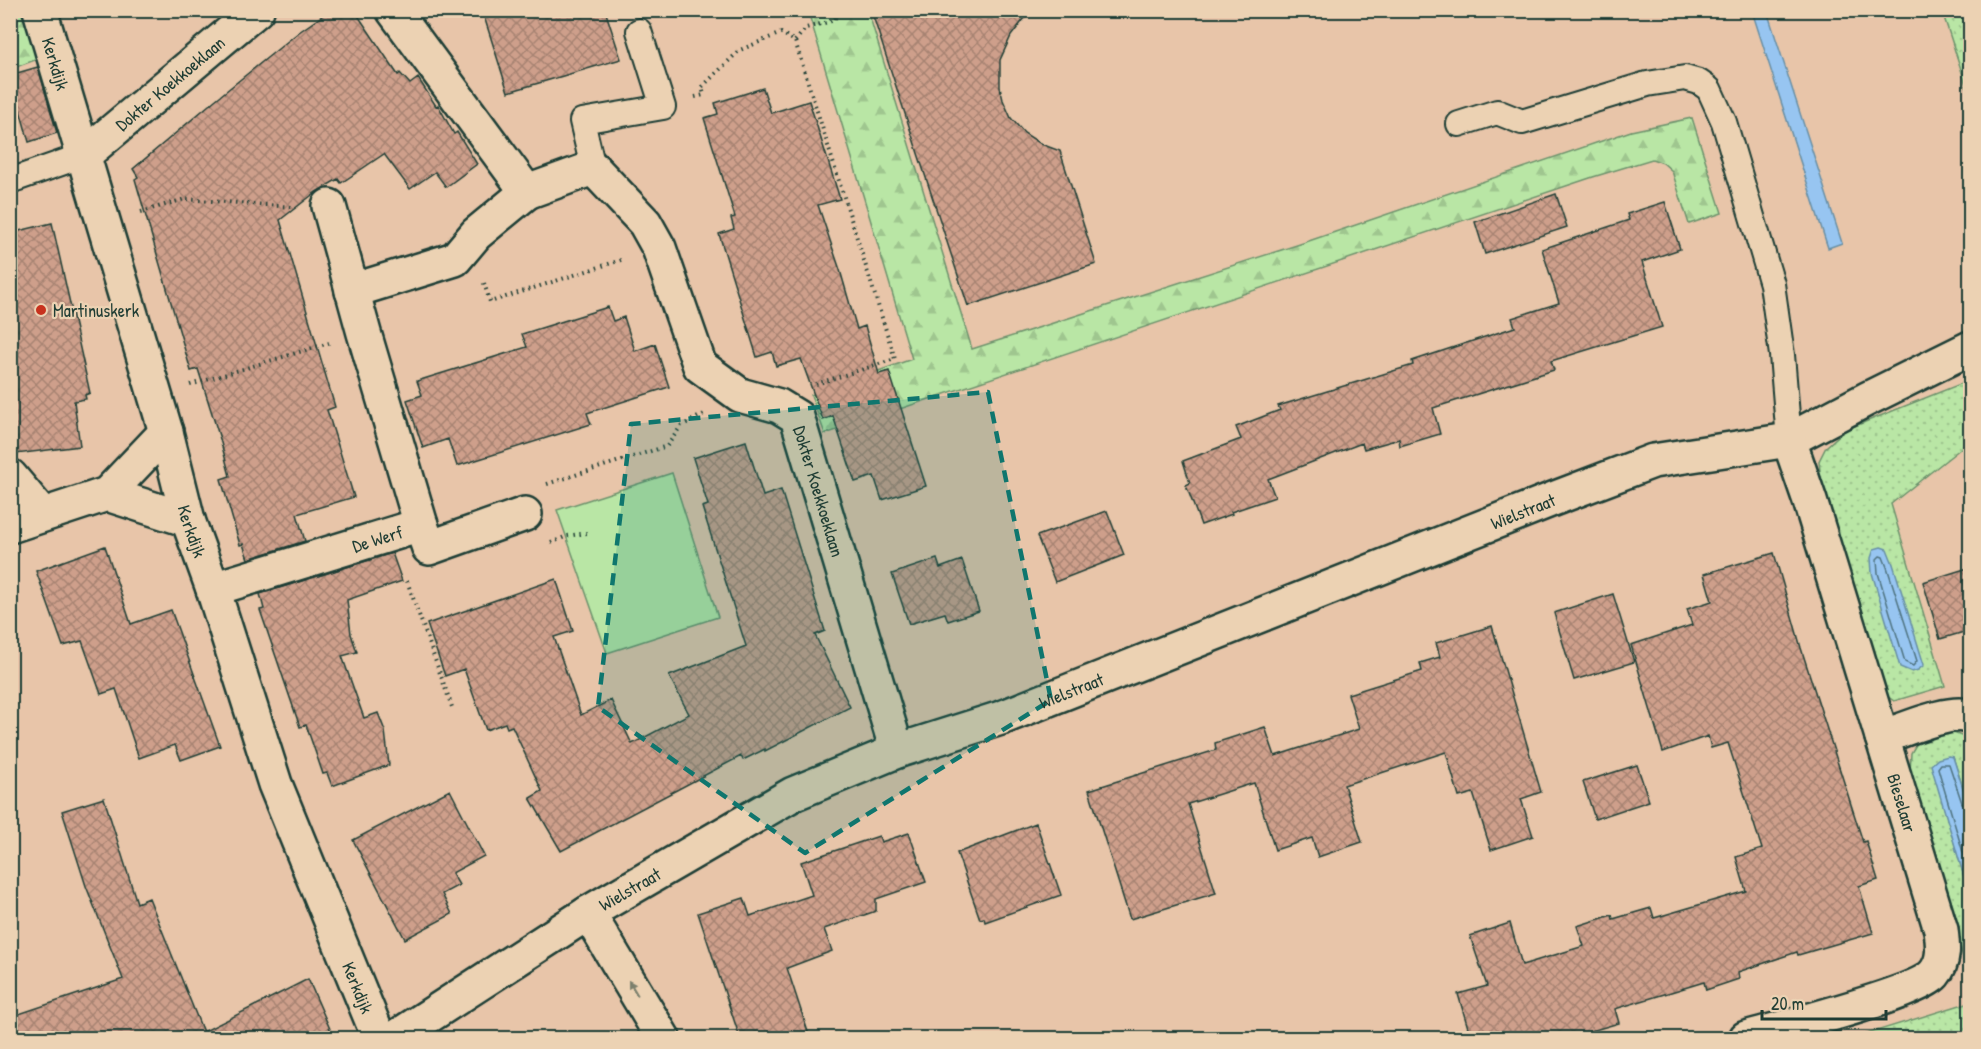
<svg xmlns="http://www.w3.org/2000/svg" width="1981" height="1049" font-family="'Patrick Hand',sans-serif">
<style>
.grass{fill:url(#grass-dots);stroke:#6c926c;stroke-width:1.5}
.forest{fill:url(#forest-firs);stroke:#6c926c;stroke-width:1.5}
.green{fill:#b9e6a5;stroke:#6c926c;stroke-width:1.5}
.water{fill:#97c5f1;stroke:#678fa5;stroke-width:1.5}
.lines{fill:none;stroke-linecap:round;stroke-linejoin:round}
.shore{stroke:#4f7380;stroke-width:1.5}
.building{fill:url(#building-cross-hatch);stroke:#1f3d34;stroke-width:1.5}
.lane-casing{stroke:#1f3d34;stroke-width:28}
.street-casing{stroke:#1f3d34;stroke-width:38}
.path{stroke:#1f3d34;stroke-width:4;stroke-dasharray:1.5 4.5;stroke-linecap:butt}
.lane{stroke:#ecd2b3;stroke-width:24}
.street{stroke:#ecd2b3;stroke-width:33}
.oneway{fill:#7b806d}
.marked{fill:#0f766e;fill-opacity:0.2;stroke:#0f766e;stroke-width:4.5;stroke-dasharray:12 8;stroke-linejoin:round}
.poi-dot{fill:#c8321e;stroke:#ecd2b3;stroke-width:2}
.labels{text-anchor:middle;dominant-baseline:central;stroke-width:4.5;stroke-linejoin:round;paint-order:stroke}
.street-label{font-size:18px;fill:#1f3d34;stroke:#ecd2b3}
.poi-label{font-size:18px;fill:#1f3d34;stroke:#ecd2b3;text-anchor:start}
</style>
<defs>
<pattern id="grass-dots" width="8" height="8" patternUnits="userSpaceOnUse" patternTransform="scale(1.5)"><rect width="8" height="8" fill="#b9e6a5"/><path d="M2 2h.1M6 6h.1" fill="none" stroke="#9fc68f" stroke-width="1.8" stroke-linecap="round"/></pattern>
<pattern id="forest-firs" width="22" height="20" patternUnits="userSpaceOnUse" patternTransform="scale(1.5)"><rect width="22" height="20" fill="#b9e6a5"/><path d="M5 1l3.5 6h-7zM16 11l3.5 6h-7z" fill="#9fc68f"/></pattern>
<pattern id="building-cross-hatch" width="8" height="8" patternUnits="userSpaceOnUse" patternTransform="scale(1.5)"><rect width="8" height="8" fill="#ce9f8b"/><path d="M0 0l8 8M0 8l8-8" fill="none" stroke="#a78372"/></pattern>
</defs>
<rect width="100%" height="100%" fill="#e8c5a9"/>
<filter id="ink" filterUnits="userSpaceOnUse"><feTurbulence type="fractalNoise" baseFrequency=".0167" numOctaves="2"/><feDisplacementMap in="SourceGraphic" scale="12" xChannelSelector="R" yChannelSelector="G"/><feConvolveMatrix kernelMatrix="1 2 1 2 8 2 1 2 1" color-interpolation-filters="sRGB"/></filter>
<g filter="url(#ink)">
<path class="grass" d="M1942 11H1970V97Z
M1970 380V441L1891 504 1945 686 1894 701 1887 696 1881 684 1821 481 1819 461 1826 447 1845 430Z
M1951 732 1967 738 1970 745V810L1953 757 1932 766 1970 897V980L1910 773 1911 753 1917 743Z
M1970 1002V1038H1859L1860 1036Z"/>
<path class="forest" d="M11 11H37L51 54 11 69Z
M808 11H868L972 349 1300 244 1631 131 1692 118 1722 213 1689 224 1672 171 1663 163 1652 159 1593 177 825 434 811 395 912 359Z"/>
<path class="green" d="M672 473 718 617 607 653 557 510Z"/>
<path class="water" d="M1752 11H1767L1842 243 1828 248Z
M1881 547 1887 549 1893 564 1924 665 1918 670 1912 672 1900 667 1872 573 1871 558 1874 549Z
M1948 756 1953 757 1970 810V897L1931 765 1938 759Z"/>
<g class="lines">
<path class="shore" d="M1880 556 1883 557 1887 567 1917 661 1913 666 1905 662 1878 573 1877 559Z
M1970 807H1966L1962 803 1949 764H1941L1938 768 1940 775 1970 876"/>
</g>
<path class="building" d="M482 10H605L621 59 508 92Z
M871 10H1031L1011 36 1000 60V87L1003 100 1011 118 1024 133 1041 144 1060 151 1096 264 968 306Z
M329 11H355L398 75 400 73 410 84 418 78 436 106 438 105 454 134 457 132 477 164 446 187 435 172 410 189 384 154 341 183 338 179 316 192 280 220 335 407 327 410 354 497 297 514 305 541 248 559 243 544 240 545 221 479 230 476 220 439 198 369 191 371 135 179 138 177 133 169 215 100 299 32Z
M38 67 57 133 29 142 10 75Z
M763 88 771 113 809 101 840 199 818 205 840 270 857 329 865 326 879 374 889 371 926 486 882 500 874 476 855 482 833 416 823 420 801 359 776 366 772 352 757 357 719 234 734 229 731 218 735 217 704 118 718 114 715 103Z
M1556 194 1567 227 1485 254 1475 222Z
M1665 202 1680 249 1642 262 1662 327 1551 361 1554 370 1433 408 1440 434 1400 446 1399 439 1364 449 1362 443 1268 479 1275 497 1231 512 1232 514 1201 525 1186 485 1190 483 1183 461 1241 439 1236 427 1280 410 1278 406 1413 365 1412 361 1515 327 1512 318 1559 303 1542 249 1629 220 1627 214Z
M52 223 90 393 85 395 86 399 74 401 80 446 16 454 14 437H10V233Z
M608 307 613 321 624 317 635 351 655 344 669 387 587 413 591 424 457 466 448 439 423 448 407 400 422 395 417 381 527 347 522 334Z
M746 441 763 496 781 490 825 631 815 635 850 707 765 751V749L743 760 741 756 561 851 530 798 542 791 512 726 507 728 505 723 486 730 464 669 445 676 427 624 556 579 573 631 554 637 581 715 611 700 632 744 689 714 669 676 746 646 702 507 708 505 693 458Z
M1107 511 1124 555 1055 582 1037 536Z
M105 546 131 624 171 610 220 746 181 760 175 745 139 758 116 689 101 694 82 641 63 646 36 571Z
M392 553 402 581 347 600 351 634 357 652 342 656 364 718 378 713 385 731 389 765 332 786 327 773 323 774 306 725 300 727 260 610 264 609 260 594Z
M1774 553 1801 648 1863 842 1866 841 1878 880 1859 886 1873 933 1798 955 1797 952 1738 972 1739 979 1706 990 1704 982 1615 1009 1619 1023 1567 1038H1471L1458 994 1487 986 1470 936 1510 923 1522 965 1584 946 1577 926 1612 915 1613 919 1651 908 1654 918 1746 891 1736 857 1762 849 1728 743 1711 748 1708 736 1663 752 1631 645 1692 625 1687 609 1712 601 1704 574Z
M937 559 940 568 962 560 979 611 948 621 945 613 909 624 892 574Z
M1971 567V630L1940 639 1923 582Z
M1613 594 1634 662 1574 680 1554 613Z
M1492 626 1541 792 1521 799 1533 836 1491 850 1473 793 1459 797 1446 752 1344 785 1362 842 1318 857 1312 838 1275 850 1254 783 1188 804 1216 893 1130 919 1089 790 1216 750 1215 743 1265 727 1275 756 1359 729 1348 694 1422 671 1420 663 1440 657 1436 643Z
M1637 765 1649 801 1595 819 1583 782Z
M450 790 484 856 452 873 459 885 442 894 452 914 405 939 353 840Z
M104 798 137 903 149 898 203 1032 308 979 334 1038H10V1017L123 979 86 886 62 811Z
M1036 823 1061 895 985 922 984 918 980 919 957 853Z
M909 833 926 882 876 899V911L824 929 832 951 787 968 810 1038H740L698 913 744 898 750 916 812 895 801 862 879 836 881 842Z"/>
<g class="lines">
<defs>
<path id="lane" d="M1459 124 1497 112 1522 122 1647 84 1685 78 1699 82 1709 89 1724 122 1772 284 1782 355 1789 440
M593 168 582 121 663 107 639 31
M10 181 84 155"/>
<g id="street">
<path id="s1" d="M40 10 166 432 188 520 213 589 275 784 379 1038"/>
<path id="s2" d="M393 10 527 192 593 168 645 223 659 248 700 366 740 395 779 406 797 417 897 751"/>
<path id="s3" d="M84 155 257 10"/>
<path d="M329 206 364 333 421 525"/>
<path d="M352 291 455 259 476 234 527 192"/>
<path d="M10 476 42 514"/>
<path d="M107 494 188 520"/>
<path d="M10 526 107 494 166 432"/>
<path id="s4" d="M213 589 421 525 429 548 525 514"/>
<path d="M1882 737C1902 731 1952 708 1970 717"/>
<path d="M588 913 663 1038"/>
<path id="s5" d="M395 1038 588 913 793 794 897 751 1001 718 1553 499 1653 461 1789 440 1867 399 1970 348"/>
<path d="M1746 1038C1778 1029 1918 993 1934 974 1945 961 1943 946 1941 930L1810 501 1789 440"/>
</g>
</defs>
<use href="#lane" class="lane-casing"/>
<use href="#street" class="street-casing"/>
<path class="path" d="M795 41 806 28 835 20 836 10
M695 97 704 95 702 87 740 50 781 33 795 41 895 359 816 384
M141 212 185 199 293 207
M484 283 490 302 621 260
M190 385 329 343
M547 484 667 446 681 426 704 414
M551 543 567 536 587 533
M407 581 452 707"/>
<use href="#lane" class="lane"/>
<use href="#street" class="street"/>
</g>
<defs><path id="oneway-solid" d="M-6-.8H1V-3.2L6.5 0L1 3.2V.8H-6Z" transform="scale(1.5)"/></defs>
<use class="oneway" href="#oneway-solid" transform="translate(633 988) rotate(-121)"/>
</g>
<path class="marked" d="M988 392 1051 700 805 853 598 707 631 424Z"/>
<circle class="poi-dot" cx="41" cy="310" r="6"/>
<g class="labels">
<g class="street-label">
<text stroke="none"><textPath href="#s1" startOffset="56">Kerkdijk</textPath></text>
<text stroke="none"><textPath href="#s3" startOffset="112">Dokter Koekkoeklaan</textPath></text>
<text stroke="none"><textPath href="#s2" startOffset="714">Dokter Koekkoeklaan</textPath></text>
<text stroke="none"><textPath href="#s5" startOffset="1250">Wielstraat</textPath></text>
<text stroke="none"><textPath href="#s1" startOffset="543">Kerkdijk</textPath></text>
<text stroke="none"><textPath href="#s4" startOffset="172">De Werf</textPath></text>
<text stroke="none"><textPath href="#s5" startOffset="764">Wielstraat</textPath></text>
<text transform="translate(1902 803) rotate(73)">Bieselaar</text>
<text stroke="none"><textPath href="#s5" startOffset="278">Wielstraat</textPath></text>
<text stroke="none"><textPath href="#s1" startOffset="1029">Kerkdijk</textPath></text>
</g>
<g class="poi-label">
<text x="53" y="310">Martinuskerk</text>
</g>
</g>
<rect width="1981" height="1049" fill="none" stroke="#ecd2b3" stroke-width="36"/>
<rect x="18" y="18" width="1945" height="1013" fill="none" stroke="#1f3d34" stroke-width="2" filter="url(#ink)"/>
<path d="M1762 1010v9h124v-9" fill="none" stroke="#1f3d34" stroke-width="3"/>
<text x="1771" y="1010" font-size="18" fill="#1f3d34" stroke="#ecd2b3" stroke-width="4.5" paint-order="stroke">20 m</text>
</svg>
